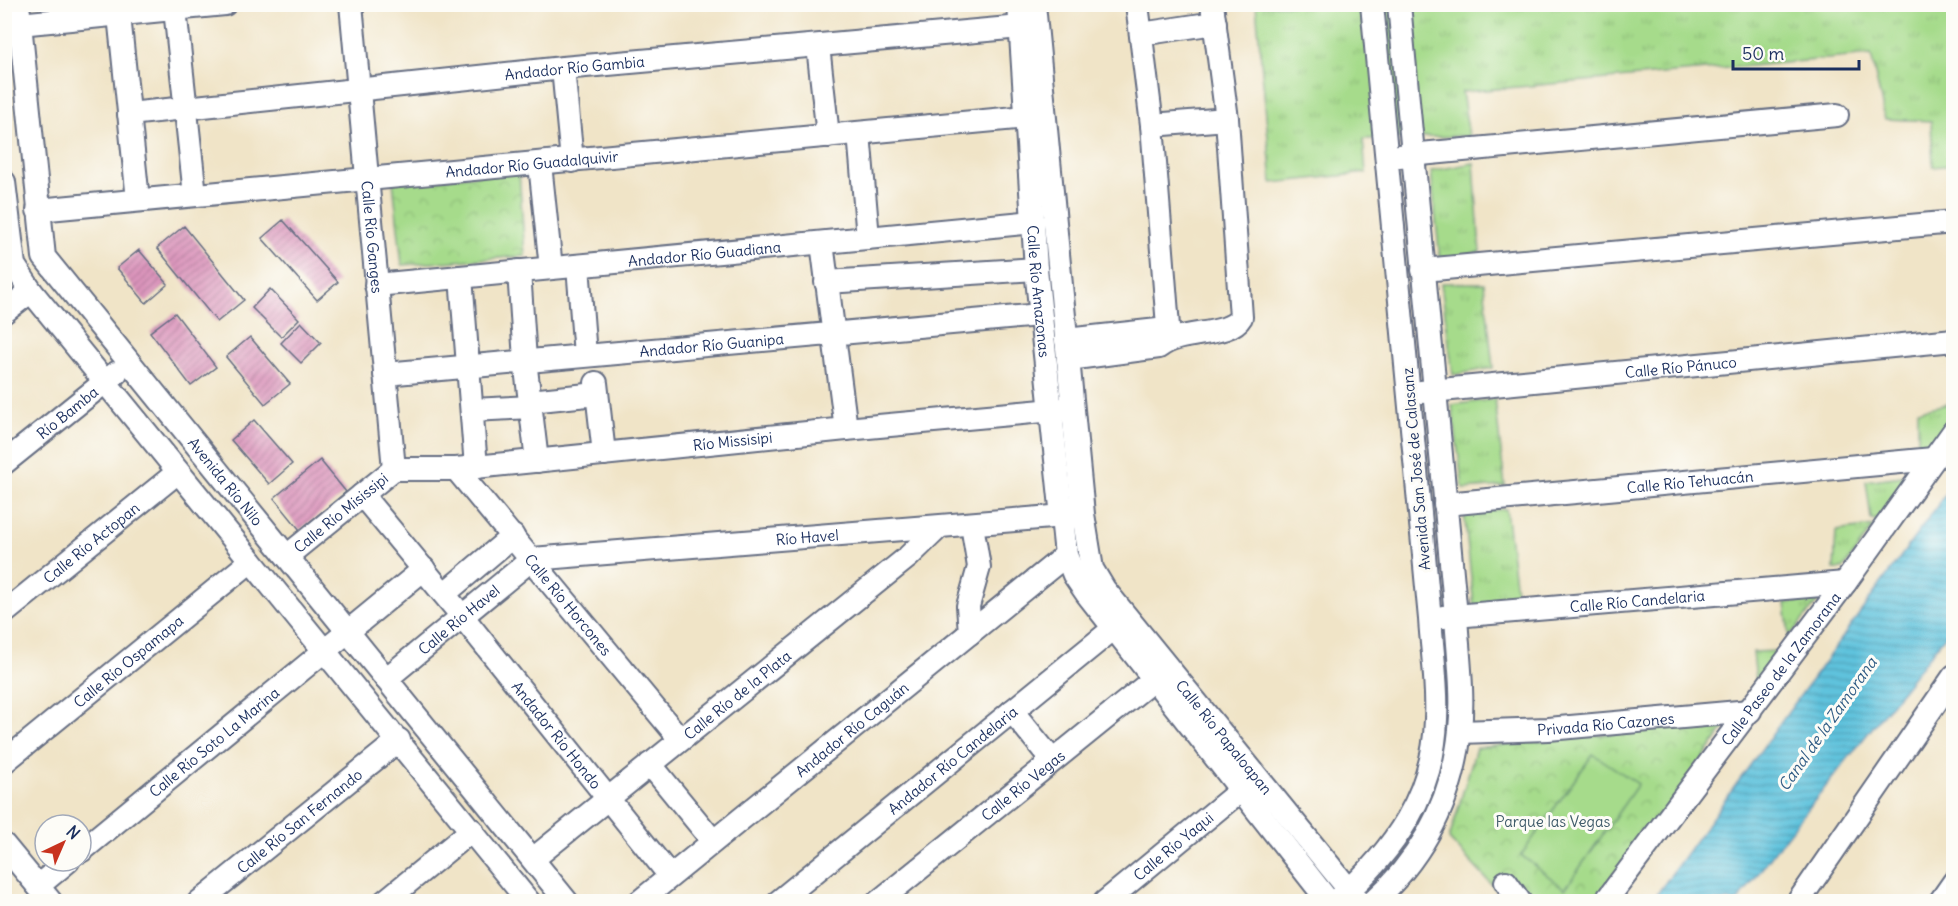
<svg xmlns="http://www.w3.org/2000/svg" width="1958" height="906" font-family="Delius,sans-serif">
<style>
.grass{fill:url(#grass-tufts);stroke:#608574;stroke-width:1.5}
.park{fill:url(#park-crowns);stroke:#608574;stroke-width:1.5}
.pitch{fill:#a6db8b;stroke:#608574;stroke-width:1.5}
.water{fill:url(#water-rules);stroke:#3d799e;stroke-width:1.5}
.building{fill:url(#building-hatch)}
.lines{fill:none;stroke-linecap:round;stroke-linejoin:round}
.minor-casing{stroke:#666e83;stroke-width:26}
.minor{stroke:#fff;stroke-width:22}
.labels{text-anchor:middle;dominant-baseline:central;stroke-width:6;stroke-linejoin:round;paint-order:stroke}
.street-label{font-size:15px;fill:#1b2f5e;stroke:#fdfcf7}
.park-label{font-size:15px;fill:#3e5a69;stroke:#fdfcf7}
.water-label{font-size:16px;font-style:italic;fill:#2f5b84;stroke:#fdfcf7}
</style>
<defs>
<pattern id="grass-tufts" width="24" height="20" patternUnits="userSpaceOnUse" patternTransform="scale(1.5)"><rect width="24" height="20" fill="#a6db8b"/><path d="M3 7l-1-3M5 7V3M7 7l1-3M15 17l-1-3M17 17v-4M19 17l1-3" fill="none" stroke="#8ebc7a"/></pattern>
<pattern id="park-crowns" width="20" height="18" patternUnits="userSpaceOnUse" patternTransform="scale(1.5)"><rect width="20" height="18" fill="#a6db8b"/><path d="M2 6a3 3 0 1 1 6 0M12 15a3 3 0 1 1 6 0" fill="none" stroke="#8ebc7a"/></pattern>
<pattern id="water-rules" width="6" height="5" patternUnits="userSpaceOnUse" patternTransform="scale(1.5)"><rect width="6" height="5" fill="#5fc3dd"/><path d="M0 2.5h6" fill="none" stroke="#4e9fb6"/></pattern>
<pattern id="building-hatch" width="6" height="6" patternUnits="userSpaceOnUse" patternTransform="scale(1.5)"><rect width="6" height="6" fill="#db94bb"/><path d="M-1 1l2-2M0 6l6-6M5 7l2-2" fill="none" stroke="#b1799b"/></pattern>
</defs>
<rect width="100%" height="100%" fill="#fdfcf7"/>
<filter id="ink" filterUnits="userSpaceOnUse"><feTurbulence type="fractalNoise" baseFrequency=".0167" numOctaves="2"/><feDisplacementMap in="SourceGraphic" scale="12" xChannelSelector="R" yChannelSelector="G"/><feConvolveMatrix kernelMatrix="1 2 1 2 8 2 1 2 1" color-interpolation-filters="sRGB"/></filter>
<filter id="wash" filterUnits="userSpaceOnUse"><feTurbulence type="fractalNoise" baseFrequency=".008" numOctaves="4" result="noise"/><feDisplacementMap in="SourceGraphic" scale="24" xChannelSelector="R" yChannelSelector="G"/><feGaussianBlur stdDeviation="1.35" result="paint"/><feColorMatrix in="noise" values="0 0 0 0 0 0 0 0 0 0 0 0 0 0 0 0 0 1.4 0 .05"/><feComposite in="paint" operator="in"/></filter>
<g filter="url(#wash)">
<rect width="100%" height="100%" fill="#f0e4c7"/>
<path class="grass" d="M1256 5H1953V165L1933 167 1931 121 1885 119 1871 55 1462 92 1469 136 1363 139 1366 173 1272 183Z
M1474 163 1480 252 1440 260 1431 171Z
M1441 283H1484L1493 368 1453 375Z
M1495 399 1505 486 1463 489 1452 405Z
M1953 403V414L1930 448H1918V410Z
M1909 475 1878 521 1871 519 1866 481Z
M1506 509 1517 600 1474 606 1464 512Z
M1874 526 1843 569H1834L1836 531Z
M1819 600 1789 637 1785 603Z
M1779 651 1756 681 1753 652Z"/>
<path class="park" d="M519 172 525 256 402 265 393 182Z
M1730 721 1599 901H1507L1449 839 1476 748Z"/>
<path class="pitch" d="M1593 754 1638 784 1565 889 1521 855Z"/>
<path class="water" d="M1953 484V626L1777 848 1738 901H1652Z"/>
<g id="blocks">
<path class="building" d="M283 220 338 282 317 300 262 238Z
M184 226 244 300 217 322 157 248Z
M139 250 168 284 146 303 117 268Z
M270 289 299 319 281 337 252 308Z
M175 313 216 367 191 386 150 332Z
M301 322 321 343 301 363 281 343Z
M250 337 290 384 265 404 226 357Z
M254 420 292 464 269 484 231 440Z
M320 460 346 492 300 530 274 498Z"/>
</g>
</g>
<g filter="url(#ink)">
<use href="#blocks" fill-opacity="0" stroke="#666e83" stroke-width="1.5"/>
<g class="lines">
<defs>
<g id="minor">
<path id="s1" d="M18 4 44 257 567 902"/>
<path id="s2" d="M351 4 394 469"/>
<path id="s3" d="M1019 4 1036 269 1066 555 1074 575 1087 594 1329 902"/>
<path id="s4" d="M1034 4 1083 514 1092 569 1104 589 1359 902"/>
<path d="M1137 4 1152 125 1169 339"/>
<path d="M175 9 195 195"/>
<path d="M119 15 138 200"/>
<path d="M19 24 225 4"/>
<path d="M1141 34 1215 23"/>
<path d="M818 46 828 136"/>
<path d="M563 68 572 161"/>
<path id="s5" d="M129 114 563 68 1021 27"/>
<path d="M1152 125 1227 119"/>
<path d="M859 133 868 238"/>
<path d="M1399 156 1837 115"/>
<path d="M540 164 551 268"/>
<path d="M4 182 14 265 31 291 529 902"/>
<path id="s6" d="M38 210 1026 117"/>
<path d="M822 243 846 429"/>
<path d="M578 266 585 355"/>
<path d="M1423 270 1954 222"/>
<path d="M519 271 525 360 537 461"/>
<path d="M461 277 476 467"/>
<path d="M826 282 1036 269"/>
<path id="s7" d="M376 285 1034 222"/>
<path d="M4 312 31 291"/>
<path d="M1066 340 1158 330 1169 339"/>
<path d="M1068 359 1159 347C1180 329 1229 338 1241 317L1227 119 1212 4"/>
<path id="s8" d="M385 374 1040 315"/>
<path d="M596 383 604 454"/>
<path id="s9" d="M1421 392 1954 340"/>
<path d="M530 401 597 394"/>
<path d="M472 410 531 407"/>
<path id="s10" d="M4 463 116 373"/>
<path id="s11" d="M394 469H456L846 429 1065 409"/>
<path id="s12" d="M456 469 680 739"/>
<path id="s13" d="M362 495 462 616 670 876"/>
<path id="s14" d="M1445 504 1933 459"/>
<path id="s15" d="M287 556 394 469"/>
<path d="M444 594 513 536"/>
<path id="s16" d="M4 613 178 472"/>
<path id="s17" d="M1443 617 1845 583"/>
<path d="M970 633 968 606 979 567 972 525"/>
<path id="s18" d="M386 679 532 559 1076 515"/>
<path d="M1012 711 1052 760"/>
<path id="s19" d="M1460 732 1548 729 1750 711"/>
<path id="s20" d="M4 762 251 561"/>
<path d="M650 764 713 841"/>
<path d="M4 845 51 902"/>
<path id="s21" d="M81 851 424 569"/>
<path id="s22" d="M533 859 908 557 939 527"/>
<path d="M1506 882 1520 902"/>
<path d="M38 886 68 861"/>
<path d="M1339 899C1394 851 1434 794 1436 719 1438 686 1432 652 1430 619L1372 4"/>
<path id="s23" d="M199 902 399 740"/>
<path d="M384 902 472 830"/>
<path id="s24" d="M639 902 1066 555"/>
<path id="s25" d="M778 902 1124 620"/>
<path id="s26" d="M878 902 1164 671"/>
<path id="s27" d="M1105 902 1241 790"/>
<path d="M1373 902C1424 856 1453 800 1460 730 1464 693 1458 654 1456 616L1399 4"/>
<path id="s28" d="M1605 902 1845 583 1954 431"/>
<path d="M1798 902 1954 676"/>
<path d="M1940 902 1954 882"/>
</g>
</defs>
<use href="#minor" class="minor-casing"/>
<use href="#minor" class="minor"/>
</g>
</g>
<g class="labels">
<g class="street-label">
<text stroke="none"><textPath href="#s5" startOffset="448">Andador Río Gambia</textPath></text>
<text stroke="none"><textPath href="#s6" startOffset="496">Andador Río Guadalquivir</textPath></text>
<text stroke="none"><textPath href="#s2" startOffset="234">Calle Río Ganges</textPath></text>
<text stroke="none"><textPath href="#s7" startOffset="330">Andador Río Guadiana</textPath></text>
<text stroke="none"><textPath href="#s3" startOffset="288">Calle Río Amazonas</textPath></text>
<text stroke="none"><textPath href="#s8" startOffset="328">Andador Río Guanipa</textPath></text>
<text stroke="none"><textPath href="#s9" startOffset="261">Calle Río Pánuco</textPath></text>
<text stroke="none"><textPath href="#s10" startOffset="81">Río Bamba</textPath></text>
<text stroke="none"><textPath href="#s11" startOffset="340">Río Missisipi</textPath></text>
<text transform="translate(1416 469) rotate(-95)">Avenida San José de Calasanz</text>
<text stroke="none"><textPath href="#s1" startOffset="543">Avenida Río Nilo</textPath></text>
<text stroke="none"><textPath href="#s14" startOffset="246">Calle Río Tehuacán</textPath></text>
<text stroke="none"><textPath href="#s15" startOffset="69">Calle Río Misissipi</textPath></text>
<text stroke="none"><textPath href="#s18" startOffset="465">Río Havel</textPath></text>
<text stroke="none"><textPath href="#s16" startOffset="112">Calle Río Actopan</textPath></text>
<text stroke="none"><textPath href="#s17" startOffset="195">Calle Río Candelaria</textPath></text>
<text stroke="none"><textPath href="#s12" startOffset="176">Calle Río Horcones</textPath></text>
<text stroke="none"><textPath href="#s18" startOffset="94">Calle Río Havel</textPath></text>
<text stroke="none"><textPath href="#s20" startOffset="160">Calle Río Ospamapa</textPath></text>
<text stroke="none"><textPath href="#s28" startOffset="292">Calle Paseo de la Zamorana</textPath></text>
<text stroke="none"><textPath href="#s22" startOffset="262">Calle Río de la Plata</textPath></text>
<text stroke="none"><textPath href="#s19" startOffset="146">Privada Río Cazones</textPath></text>
<text stroke="none"><textPath href="#s24" startOffset="274">Andador Río Caguán</textPath></text>
<text stroke="none"><textPath href="#s13" startOffset="309">Andador Río Hondo</textPath></text>
<text stroke="none"><textPath href="#s4" startOffset="782">Calle Río Papaloapan</textPath></text>
<text stroke="none"><textPath href="#s21" startOffset="172">Calle Río Soto La Marina</textPath></text>
<text stroke="none"><textPath href="#s25" startOffset="225">Andador Río Candelaria</textPath></text>
<text stroke="none"><textPath href="#s26" startOffset="186">Calle Río Vegas</textPath></text>
<text stroke="none"><textPath href="#s23" startOffset="129">Calle Río San Fernando</textPath></text>
<text stroke="none"><textPath href="#s27" startOffset="88">Calle Río Yaqui</textPath></text>
</g>
<g class="park-label">
<text x="1553" y="821">Parque las Vegas</text>
</g>
<g class="water-label">
<text transform="translate(1827 724) rotate(-55)">Canal de la Zamorana</text>
</g>
</g>
<rect width="1958" height="906" fill="none" stroke="#fdfcf7" stroke-width="24"/>
<g transform="translate(63 843) rotate(44)"><circle r="28" fill="#fdfcf7" stroke="#a3aaba" stroke-width="1.5"/>
<path d="M0-4.5L10 22L0 15L-10 22Z" fill="#c8321e"/>
<text y="-9" font-size="16" font-weight="bold" text-anchor="middle" fill="#1b2f5e">N</text>
</g>
<path d="M1733 60v9h126v-9" fill="none" stroke="#1b2f5e" stroke-width="3"/>
<text x="1742" y="60" font-size="18" fill="#1b2f5e" stroke="#fdfcf7" stroke-width="4.5" paint-order="stroke">50 m</text>
</svg>
